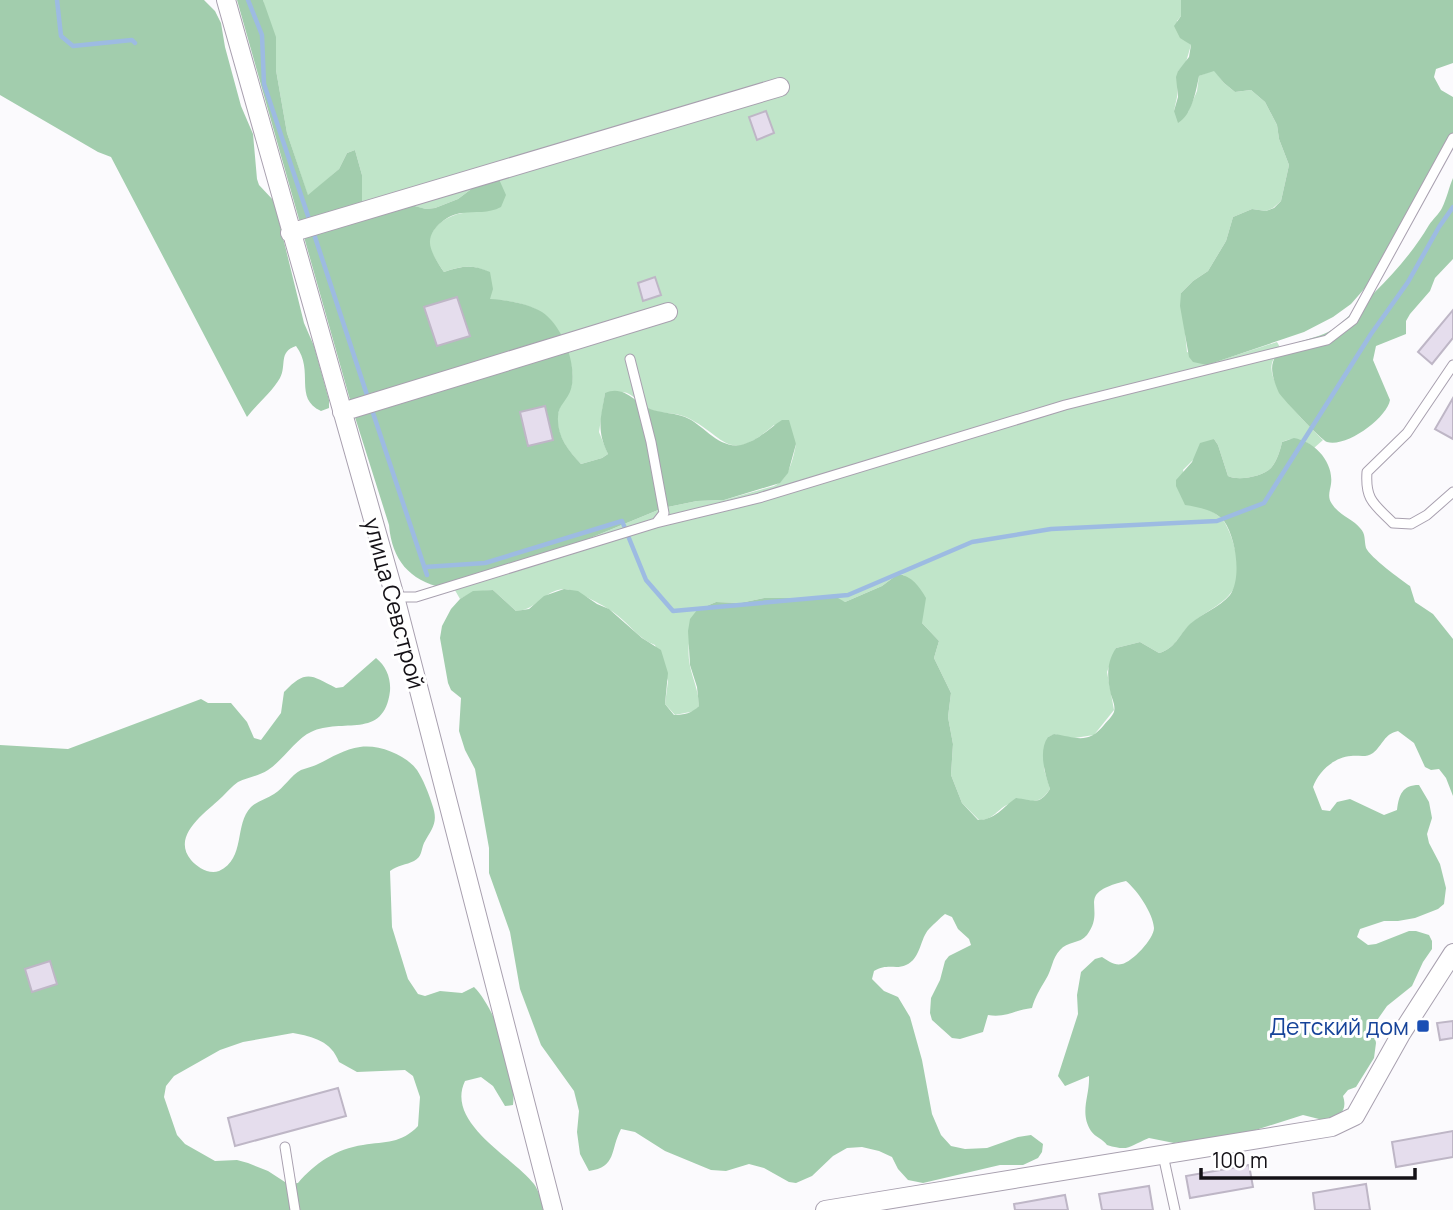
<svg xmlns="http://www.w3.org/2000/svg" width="1453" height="1210" font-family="Manrope,sans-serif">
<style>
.green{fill:#c0e5c9}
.forest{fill:#a2cdad;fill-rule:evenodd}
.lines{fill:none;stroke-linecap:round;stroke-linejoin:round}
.stream{stroke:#9dbbe2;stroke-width:4.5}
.building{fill:#e5dded;stroke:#beb6c6;stroke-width:2}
.lane-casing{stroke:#a8a0af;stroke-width:11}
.street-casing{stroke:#a8a0af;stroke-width:20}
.lane{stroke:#fff;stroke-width:9}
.street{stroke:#fff;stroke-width:18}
.transit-dot{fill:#1a4fb4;stroke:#fff;stroke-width:2.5}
.labels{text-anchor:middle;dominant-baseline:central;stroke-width:6;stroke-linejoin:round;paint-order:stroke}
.street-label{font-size:23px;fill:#141116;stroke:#fff}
.transit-label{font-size:23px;fill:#164399;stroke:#fff;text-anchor:end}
</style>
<rect width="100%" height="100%" fill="#fbfafd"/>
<path class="green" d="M263 0H1181V16L1177 21 1186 41 1191 45 1186 62 1178 71 1177 97 1174 111 1188 112 1197 91 1199 76 1214 70 1224 83 1235 92 1251 90 1265 102 1277 125 1279 139 1289 165 1281 201 1273 208 1266 211 1252 209 1233 217 1226 241 1208 271 1193 281 1181 293 1187 352 1215 362 1277 342 1281 349C1278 353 1273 359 1272 363 1266 386 1308 425 1323 440L1314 448C1305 439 1294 436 1282 442 1280 451 1277 461 1271 468 1262 477 1238 481 1228 476L1218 445 1214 439 1183 470 1193 506C1202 505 1220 514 1225 523 1233 537 1241 565 1237 581 1230 604 1205 610 1190 625 1179 635 1175 649 1159 653L1140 642 1116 648 1107 672 1114 710 1094 735 1068 739 1055 734 1048 737 1044 769 1050 789C1036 810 1029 795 1009 804 997 809 994 820 979 820L962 803 951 775 953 744 948 717 951 693 934 658 939 641 922 623 904 575 898 574 882 586 845 602 831 598H764L740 603 716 602 697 610C691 629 686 646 690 666 693 680 699 692 699 706L695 711 675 715 665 704 668 681 655 645C639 639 630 625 617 615 609 608 574 589 564 589 544 590 536 611 516 611L493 590 473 592 460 599 452 585 566 548 663 508 697 501 724 500 774 486C789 479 793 459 796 444L774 425C727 466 726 436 686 417 674 412 660 414 649 409 641 405 635 396 627 393 621 391 611 393 605 393L599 432 608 454 602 458 581 464C567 450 551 428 560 407 563 399 571 392 572 383 574 370 570 359 565 347 561 339 558 329 553 323 539 305 511 300 489 300L490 273C473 264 461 266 444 272 439 265 428 249 429 241 432 225 449 215 463 213L478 184 458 199 435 208 426 209 406 204 365 205 362 200V175L355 150 347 153 339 169 308 196 287 133 276 70V53Z"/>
<path class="forest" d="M0 0H204L215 11 221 23 225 47 241 106 253 134 257 179 259 185 274 201 304 323 314 346 329 400V408L321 411C293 398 315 371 296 346 278 352 287 365 280 378 272 392 257 404 247 417L111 157 98 152 0 95Z
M237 0H263L276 37V70L287 133 308 195 339 169 347 153 355 150 362 175V200L365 205 407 204 426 209 435 208 458 199 478 184 498 177 506 195 501 207C488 214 476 211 462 213 449 214 431 227 430 241 429 250 439 265 444 272 461 266 473 264 490 272L493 289 490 299C506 300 528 303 542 312 562 325 578 365 571 389 568 400 558 405 558 417 557 436 568 450 581 464L602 458 608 454C596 429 601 418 605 393 625 384 635 404 653 410 663 413 675 413 685 417 703 424 718 449 741 445 758 441 768 429 782 420H789L796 444 788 473 780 483 724 500 697 501 663 508 566 548 443 588C409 580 392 560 389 525L354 414Z
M1181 0H1453V63L1436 69 1434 77 1441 90 1453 97V142L1372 280 1351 304 1333 317 1304 332 1207 365 1193 362 1189 357 1180 306 1181 293 1193 281 1208 271 1226 241 1233 217 1252 209 1266 211 1274 208 1281 201 1289 165 1279 139 1277 125 1265 102 1251 90 1235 92 1224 83 1214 71 1199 76C1196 91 1192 115 1178 123L1174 111 1178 97 1176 77 1178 71 1189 57 1191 45 1180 38 1174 26 1181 16Z
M1453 178V259L1435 278 1430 291 1410 314 1406 321V334L1376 346 1373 360 1390 400C1387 418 1346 448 1327 442 1321 440 1283 399 1279 393 1275 384 1270 371 1273 362 1280 338 1317 343 1336 327 1371 298 1406 264 1429 225 1433 219 1439 214 1442 208 1447 198 1449 187 1453 178Z
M1294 438C1314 441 1334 462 1331 484 1330 491 1327 497 1332 504 1339 515 1354 520 1360 528 1366 534 1364 540 1366 548 1370 557 1401 580 1410 586L1415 602 1433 614 1453 639V796L1446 778 1439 769 1431 770 1425 767 1414 743 1398 731C1384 734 1383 745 1373 753 1366 758 1359 755 1351 756 1334 757 1318 772 1313 787L1322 810 1330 811 1337 802 1350 799 1384 815 1397 810C1399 795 1402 785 1419 785L1429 802 1432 818 1427 834 1429 843 1440 864 1446 888 1444 904 1438 909 1415 918 1398 921H1384L1360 929 1357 937 1368 945 1376 944 1409 931H1416L1429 935 1432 941V949L1423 962 1412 986 1387 1006 1373 1026 1376 1043 1374 1058 1356 1087 1348 1090 1343 1096C1348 1112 1339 1115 1327 1121L1303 1115 1240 1135 1174 1143 1149 1138C1129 1146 1130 1152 1107 1145 1103 1139 1095 1137 1091 1131 1079 1112 1090 1096 1089 1076L1065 1086 1058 1076 1078 1014 1077 995 1081 972 1095 959 1102 957C1108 961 1115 966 1122 964 1132 962 1154 939 1154 928 1153 913 1137 890 1126 881 1072 894 1108 907 1087 935 1080 944 1067 941 1060 950 1052 958 1052 970 1046 979 1040 989 1035 997 1032 1008 1014 1010 1006 1018 988 1015L983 1032 960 1039 952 1038 932 1020 930 1013 931 998 940 980 945 961 949 956 971 945 969 939 958 929 952 917 945 914C940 918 934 924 929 929 920 938 921 959 906 965 896 970 888 963 874 971L872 979 884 991 898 997 910 1017 922 1060 932 1114 941 1135 951 1146 965 1149 987 1148 1018 1137 1031 1135 1043 1144 1042 1152 1038 1158 1023 1165H1000L923 1183 908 1180 898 1169 892 1157 879 1151 862 1147 847 1148 833 1156 812 1176 796 1183 789 1182 764 1168 749 1164 726 1171 711 1170 665 1151 635 1132 621 1129C610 1150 617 1167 589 1171L580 1154 577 1132 579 1111 574 1091 541 1045 520 989 510 932 489 873V848L475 769 465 750 459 731 461 698 451 690 448 683 440 638 442 626 451 609 460 599 473 591 493 590 516 611 529 609 544 596 564 589 578 591 597 604 609 609 642 638 661 650 668 673 665 704 674 715C684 715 692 713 699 706L697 687 690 665 688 631 690 619 697 610 716 602 740 603 764 598H838L845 602 882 586 898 574C912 576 919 586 926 598L922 623 939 641 934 658 951 693 948 717 953 744 951 775 962 803 978 820C995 820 1003 807 1016 798 1034 800 1039 806 1050 789 1045 774 1038 751 1048 737L1054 734C1075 737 1088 745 1104 725 1107 721 1112 717 1114 712 1116 704 1111 698 1110 690 1107 675 1107 662 1116 648L1140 642 1159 653C1175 649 1179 635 1190 624 1202 613 1219 608 1230 595 1242 578 1236 538 1224 521 1215 510 1198 507 1185 505L1176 486V480L1192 462 1200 443 1214 439 1218 445 1228 476C1238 481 1262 477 1271 468 1277 461 1280 451 1282 442Z
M376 658C386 666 391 678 390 691 384 741 342 717 311 732 297 738 282 761 268 770 259 776 248 777 238 782 232 786 228 791 223 796 208 811 170 835 191 860 197 867 209 875 219 871 246 859 234 824 251 807 257 801 267 799 274 794 284 788 291 775 301 770 306 768 312 767 316 765 331 758 344 749 360 747 379 744 406 755 417 770 423 779 429 794 432 804 439 823 432 828 424 843 421 850 422 857 414 861 406 865 398 865 390 871L392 927 408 979 418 994 425 996 440 991 462 993 474 987C497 1010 517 1073 513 1105L505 1106 493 1086 481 1077 465 1081C445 1123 513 1157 534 1184 539 1191 542 1202 543 1210H0V745L68 749 201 699 208 703H231L247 722 254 738 261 740 281 713 284 692C306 669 311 675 336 688L343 687ZM293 1033C314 1037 331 1041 339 1062L357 1072 405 1070 413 1076 420 1097 418 1126C401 1144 386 1141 363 1145 336 1149 315 1163 298 1183L288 1184 268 1171 248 1163 237 1160 215 1161 185 1144 177 1135 164 1097 166 1086 174 1076 220 1050 243 1042Z"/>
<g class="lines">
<path class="stream" d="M57 0 61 36 73 46 132 40 135 43
M248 0 262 35 264 84 310 222
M313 231 368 398
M371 407 427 575
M425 567 485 563 622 521 646 580 673 611 848 595 972 542 1051 529 1217 521 1264 503 1371 334 1408 282 1439 227 1453 207"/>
</g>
<path class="building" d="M766 111 774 133 757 140 749 117Z
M655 277 661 295 643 301 638 283Z
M457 297 470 336 437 346 424 307Z
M1453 310V338L1432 364 1418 352Z
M1453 398V439L1435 429Z
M545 406 553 440 528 446 520 412Z
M50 961 57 984 32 992 25 969Z
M1453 1021V1038L1440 1040 1437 1023Z
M338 1088 346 1116 235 1146 228 1118Z
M1453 1131V1157L1396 1167 1392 1142Z
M1249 1165 1253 1187 1190 1198 1186 1176Z
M1366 1184 1370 1210H1315L1313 1193Z
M1149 1186 1153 1210H1102L1099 1194Z
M1065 1195 1068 1210H1015L1014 1204Z"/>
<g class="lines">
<defs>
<path id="lane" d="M630 359 651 442 664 513 657 522
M1453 365 1407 433 1367 472C1365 500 1374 504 1393 523L1411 524 1427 515 1453 492
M395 597H416L656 523 759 498 1065 405 1327 340 1353 320 1453 138
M285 1147 295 1210
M1163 1155 1175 1210"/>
<path id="street" d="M226 0 395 597 553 1210
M290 233 780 87
M342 412 668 312
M825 1210 1332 1127 1355 1116 1401 1034 1453 953"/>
</defs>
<use href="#lane" class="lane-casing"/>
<use href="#street" class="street-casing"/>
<use href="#lane" class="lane"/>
<use href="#street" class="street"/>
</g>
<rect class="transit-dot" x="1416" y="1019" width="14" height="14" rx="3.5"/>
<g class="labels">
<g class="street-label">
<text transform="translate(395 603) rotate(75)">улица Севстрой</text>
</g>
<g class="transit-label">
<text x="1409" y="1026">Детский дом</text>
</g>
</g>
<path d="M1201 1168v10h214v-10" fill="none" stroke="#141116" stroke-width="3.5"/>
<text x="1212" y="1168" font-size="21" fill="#141116" stroke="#ffffff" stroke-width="5" paint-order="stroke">100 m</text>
</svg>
